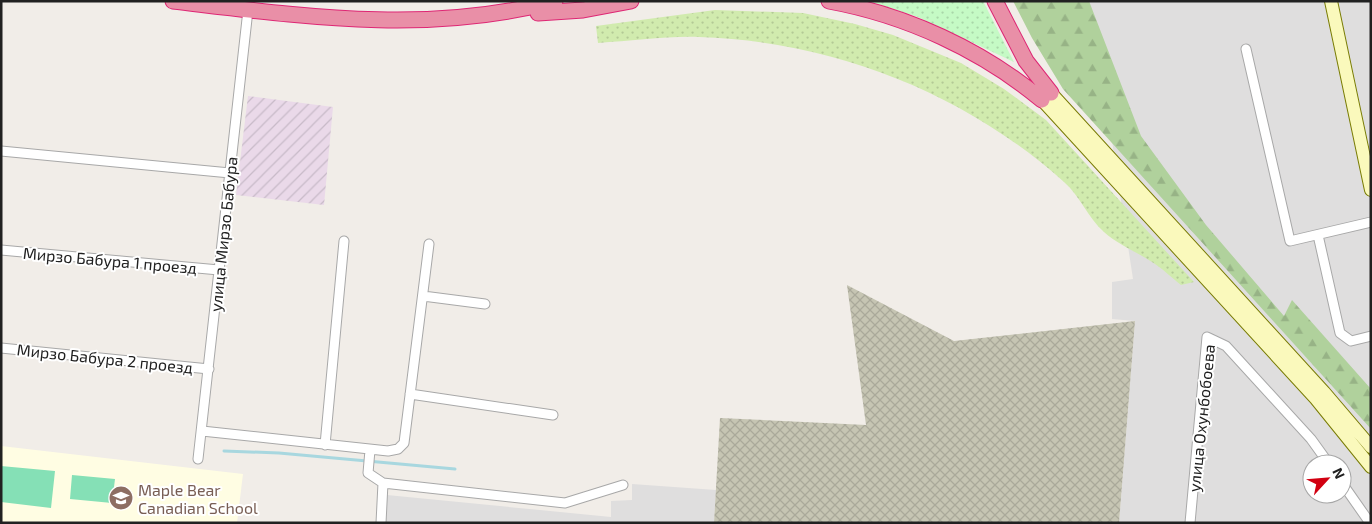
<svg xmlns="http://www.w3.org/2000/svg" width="1372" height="524" font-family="'Exo 2',sans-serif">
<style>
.residential{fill:#dfdede;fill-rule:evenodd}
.industrial{fill:url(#industrial-furrows)}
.education{fill:#fffde3}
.construction{fill:url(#construction-cross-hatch)}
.grass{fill:url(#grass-dots)}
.forest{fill:url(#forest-firs)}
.park{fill:url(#park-dots)}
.pitch{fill:#85e0b6}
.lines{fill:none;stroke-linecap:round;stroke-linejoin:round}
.stream{stroke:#a8d7df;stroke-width:3}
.street-casing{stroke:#a8a8a8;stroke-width:11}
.secondary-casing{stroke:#797c04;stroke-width:14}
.highway-casing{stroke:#de2674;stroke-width:17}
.street{stroke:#fff;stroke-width:9}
.secondary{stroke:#faf9bc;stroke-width:12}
.highway{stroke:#e98fa7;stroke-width:15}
.labels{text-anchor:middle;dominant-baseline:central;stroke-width:4;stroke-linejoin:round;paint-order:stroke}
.street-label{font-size:16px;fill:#212121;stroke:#fff}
.education-label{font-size:16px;fill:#785e54;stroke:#fff;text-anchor:start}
</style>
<defs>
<pattern id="industrial-furrows" width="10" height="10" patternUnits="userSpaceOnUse" patternTransform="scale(1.25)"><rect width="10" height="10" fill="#ead9e9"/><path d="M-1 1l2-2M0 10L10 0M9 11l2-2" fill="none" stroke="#c8bac8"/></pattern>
<pattern id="construction-cross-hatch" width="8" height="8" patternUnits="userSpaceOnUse" patternTransform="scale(1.25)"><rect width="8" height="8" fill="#c6c5b3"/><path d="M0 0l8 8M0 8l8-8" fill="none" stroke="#aaa99a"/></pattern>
<pattern id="grass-dots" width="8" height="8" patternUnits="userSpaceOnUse" patternTransform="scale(1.25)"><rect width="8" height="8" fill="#d1ebae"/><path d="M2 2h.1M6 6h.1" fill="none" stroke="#b3c995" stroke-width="1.8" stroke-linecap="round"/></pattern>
<pattern id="forest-firs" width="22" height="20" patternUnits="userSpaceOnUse" patternTransform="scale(1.25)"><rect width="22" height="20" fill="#b0d19c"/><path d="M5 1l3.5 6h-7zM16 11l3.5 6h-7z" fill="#97b386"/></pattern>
<pattern id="park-dots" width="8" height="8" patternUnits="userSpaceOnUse" patternTransform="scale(1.25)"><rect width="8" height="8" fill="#c5fac5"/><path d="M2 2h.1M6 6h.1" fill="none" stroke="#a9d6a9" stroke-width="1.8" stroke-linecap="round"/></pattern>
</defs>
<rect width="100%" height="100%" fill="#f1ede8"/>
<path class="residential" d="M1071 1H1371V523H1119L1135 321 1112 319V282L1133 279 1105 95ZM1312 464H1342V494H1312Z
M632 484 716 490 714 523H385L387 495 611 517V501L632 500Z"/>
<path class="industrial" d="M248 96 333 107 324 205 236 195Z"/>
<path class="education" d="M1 446 243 474 237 523H1Z"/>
<path class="construction" d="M847 285 954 341 1135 321 1119 523H714L720 418 866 425Z"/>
<path class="grass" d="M715 10 803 13 855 24 893 35 961 63 1004 89 1046 120 1194 282 1181 285C1172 278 1162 268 1152 262 1137 252 1117 244 1104 232 1088 218 1080 196 1064 182 965 93 833 41 699 37 666 36 631 41 598 43L596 26Z"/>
<path class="forest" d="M1013 1H1089L1141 136 1206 225 1284 316 1292 300 1371 389V429L1063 89 1032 38Z"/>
<path class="park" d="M868 1H983L1014 62 918 17Z"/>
<path class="pitch" d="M1 466 55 471 51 508 1 502Z
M72 475 115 479 112 503 70 499Z"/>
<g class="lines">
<path class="stream" d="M224 451 279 453 455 469"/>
<defs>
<path id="street" d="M1246 49 1290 241 1371 222
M1 151 230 173
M1318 235 1340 333 1351 341 1371 336
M1 250 219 270
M423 296 485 304
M1 348 209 369
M410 394 553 415
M202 431 388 451 398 449 404 443 429 244
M325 445 344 241
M370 450 368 473 383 483 381 523
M198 459 248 10
M383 483 565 503 623 485
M1342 483 1370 523
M1190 523 1207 337 1226 346 1311 439 1329 464"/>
<path id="secondary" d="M1331 1 1371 190
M1051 93 1324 392 1371 447
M1042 100 1316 399 1371 467"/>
<path id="highway" d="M173 1C301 16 429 35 555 1
M829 1C906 15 982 50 1042 100
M995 1 1026 61 1051 93
M538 13 583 10 631 1"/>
</defs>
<use href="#street" class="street-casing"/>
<use href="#secondary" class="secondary-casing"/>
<use href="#highway" class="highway-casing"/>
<use href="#street" class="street"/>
<use href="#secondary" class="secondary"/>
<use href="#highway" class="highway"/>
</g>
<defs>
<symbol id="school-disc" viewBox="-11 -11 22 22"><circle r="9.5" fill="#8d6e63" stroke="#fff"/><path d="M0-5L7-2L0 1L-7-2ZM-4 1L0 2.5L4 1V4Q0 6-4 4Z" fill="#fff"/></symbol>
</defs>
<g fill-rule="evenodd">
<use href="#school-disc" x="107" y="484" width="28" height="28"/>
</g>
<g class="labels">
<g class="street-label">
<text transform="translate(223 234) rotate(-84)">улица Мирзо Бабура</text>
<text transform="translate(110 260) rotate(5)">Мирзо Бабура 1 проезд</text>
<text transform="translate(105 358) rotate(6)">Мирзо Бабура 2 проезд</text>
<text transform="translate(1201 418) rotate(-84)">улица Охунбобоева</text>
</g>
<g class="education-label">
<text x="138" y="489">Maple Bear<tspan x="138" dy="18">Canadian School</tspan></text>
</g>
</g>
<rect width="1372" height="524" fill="none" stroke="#212121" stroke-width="5"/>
<g transform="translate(1327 479) rotate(64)"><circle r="24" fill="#ffffff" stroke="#a6a6a6"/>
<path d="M0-4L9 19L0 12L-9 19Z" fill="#d20011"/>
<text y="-8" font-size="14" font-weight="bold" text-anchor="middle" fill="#212121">N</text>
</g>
</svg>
